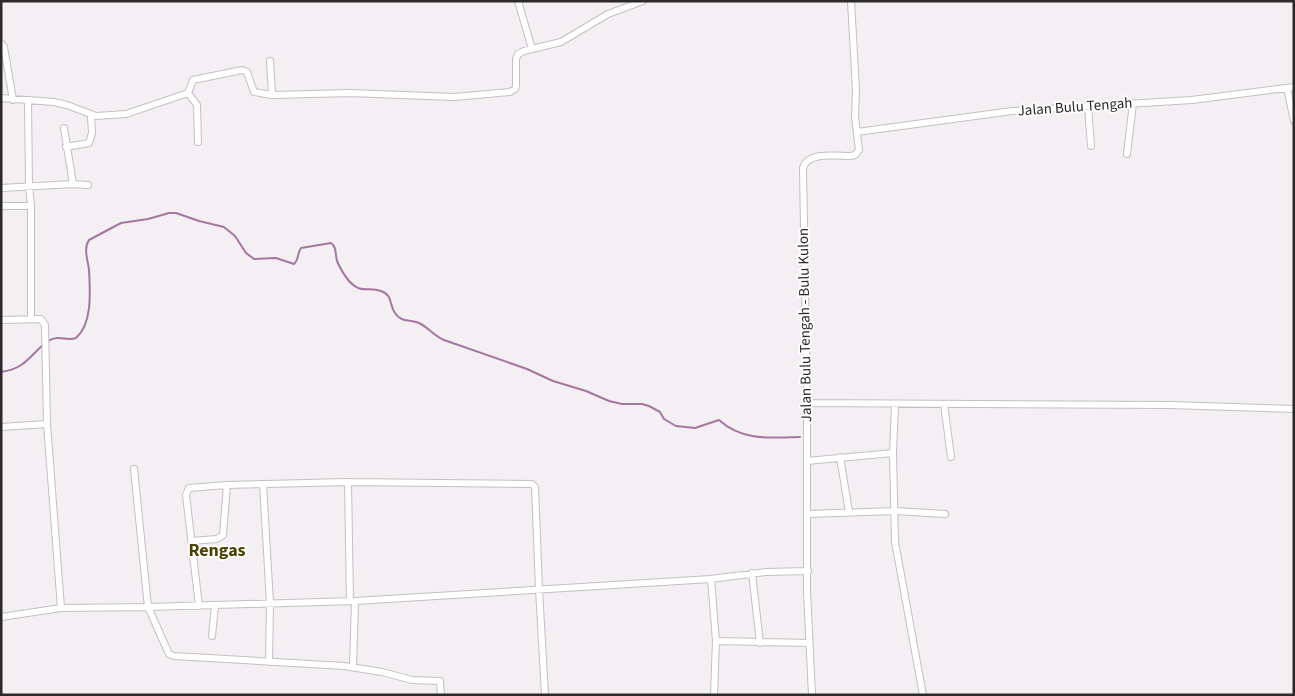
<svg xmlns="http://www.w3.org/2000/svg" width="1295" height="696" font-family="'Source Sans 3',sans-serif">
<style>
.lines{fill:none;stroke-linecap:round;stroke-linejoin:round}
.stream{stroke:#a576a0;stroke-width:2}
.street-casing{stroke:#c3c0c3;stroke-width:8}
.street{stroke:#fff;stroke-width:6}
.labels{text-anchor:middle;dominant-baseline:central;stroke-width:4;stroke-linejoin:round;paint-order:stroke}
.street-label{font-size:15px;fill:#2b2a2b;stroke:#fffdfe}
.quarter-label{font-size:18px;font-weight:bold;fill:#4d4300;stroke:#fffdfe}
</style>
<rect width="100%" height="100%" fill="#f3eff2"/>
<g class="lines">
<path class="stream" d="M48 341C61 334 65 342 76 338 93 323 90 290 89 270 88 260 83 249 89 240L121 223 148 219 169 213H176L199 221 224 227 235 236 246 253 254 259 276 258 294 264C299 260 297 253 301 248L331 243C337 247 335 254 337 261 340 268 344 275 349 281 362 295 368 286 381 291 393 295 389 305 395 313 401 323 410 319 419 323 428 327 434 336 444 340L527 369 553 381 586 391 609 401 622 404H642L649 406 660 412 664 419 676 426 695 428 719 420C742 441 770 438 800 437
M1 372C24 369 29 357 44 344"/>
<defs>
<path id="street" d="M518 1 532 49
M1 43 4 47 13 100
M270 61 272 95
M1287 88 1294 121
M188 93 193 80 242 70 247 72 254 92 272 95 350 93 454 97 510 92 515 89 516 86V59L518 54 524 51 561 42 608 14 643 1
M188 93 197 105 198 142
M1 98 54 102 67 105 96 116 126 114 188 93
M28 101 29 186 31 206
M1088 107 1091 146
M64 128 73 184
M857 132 1012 111 1192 100 1294 87
M66 147 89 143 92 133 91 116
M1127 154 1133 103
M1 188 73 184 88 185
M1 206H31V319
M1 320 41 319 45 325 47 424 61 608
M807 403 1170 405 1294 409
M895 404 893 453 895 542 923 695
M944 404 951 457
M1 427 47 424
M840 457 849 512
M807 461 893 453
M134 469 148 607 169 654 174 656 344 666 382 672 412 680 440 681 441 695
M348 482 350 601
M263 484 270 603 269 662
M808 514 895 511 945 514
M191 541 217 539 223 535 227 485
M752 573 760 643
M711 579 716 641 714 695
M199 606 186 495 189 488 227 485 348 482 532 484 535 487 539 589 545 695
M1 617 61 608 148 607 355 601 711 579 766 572 808 571
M212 636 215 605
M716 641 809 643
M353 667 355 601
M812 695 807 591V403L803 168C808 151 837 156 851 156L855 155 859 150 855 117 856 90 851 1"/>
</defs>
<use href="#street" class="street-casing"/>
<use href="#street" class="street"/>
</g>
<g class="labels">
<g class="street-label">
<text transform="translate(1075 107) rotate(-4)">Jalan Bulu Tengah</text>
<text transform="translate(805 325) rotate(-91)">Jalan Bulu Tengah - Bulu Kulon</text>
</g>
<g class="quarter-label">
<text x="217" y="550">Rengas</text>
</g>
</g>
<rect width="1295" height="696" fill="none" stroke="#2b2a2b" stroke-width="5"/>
</svg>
